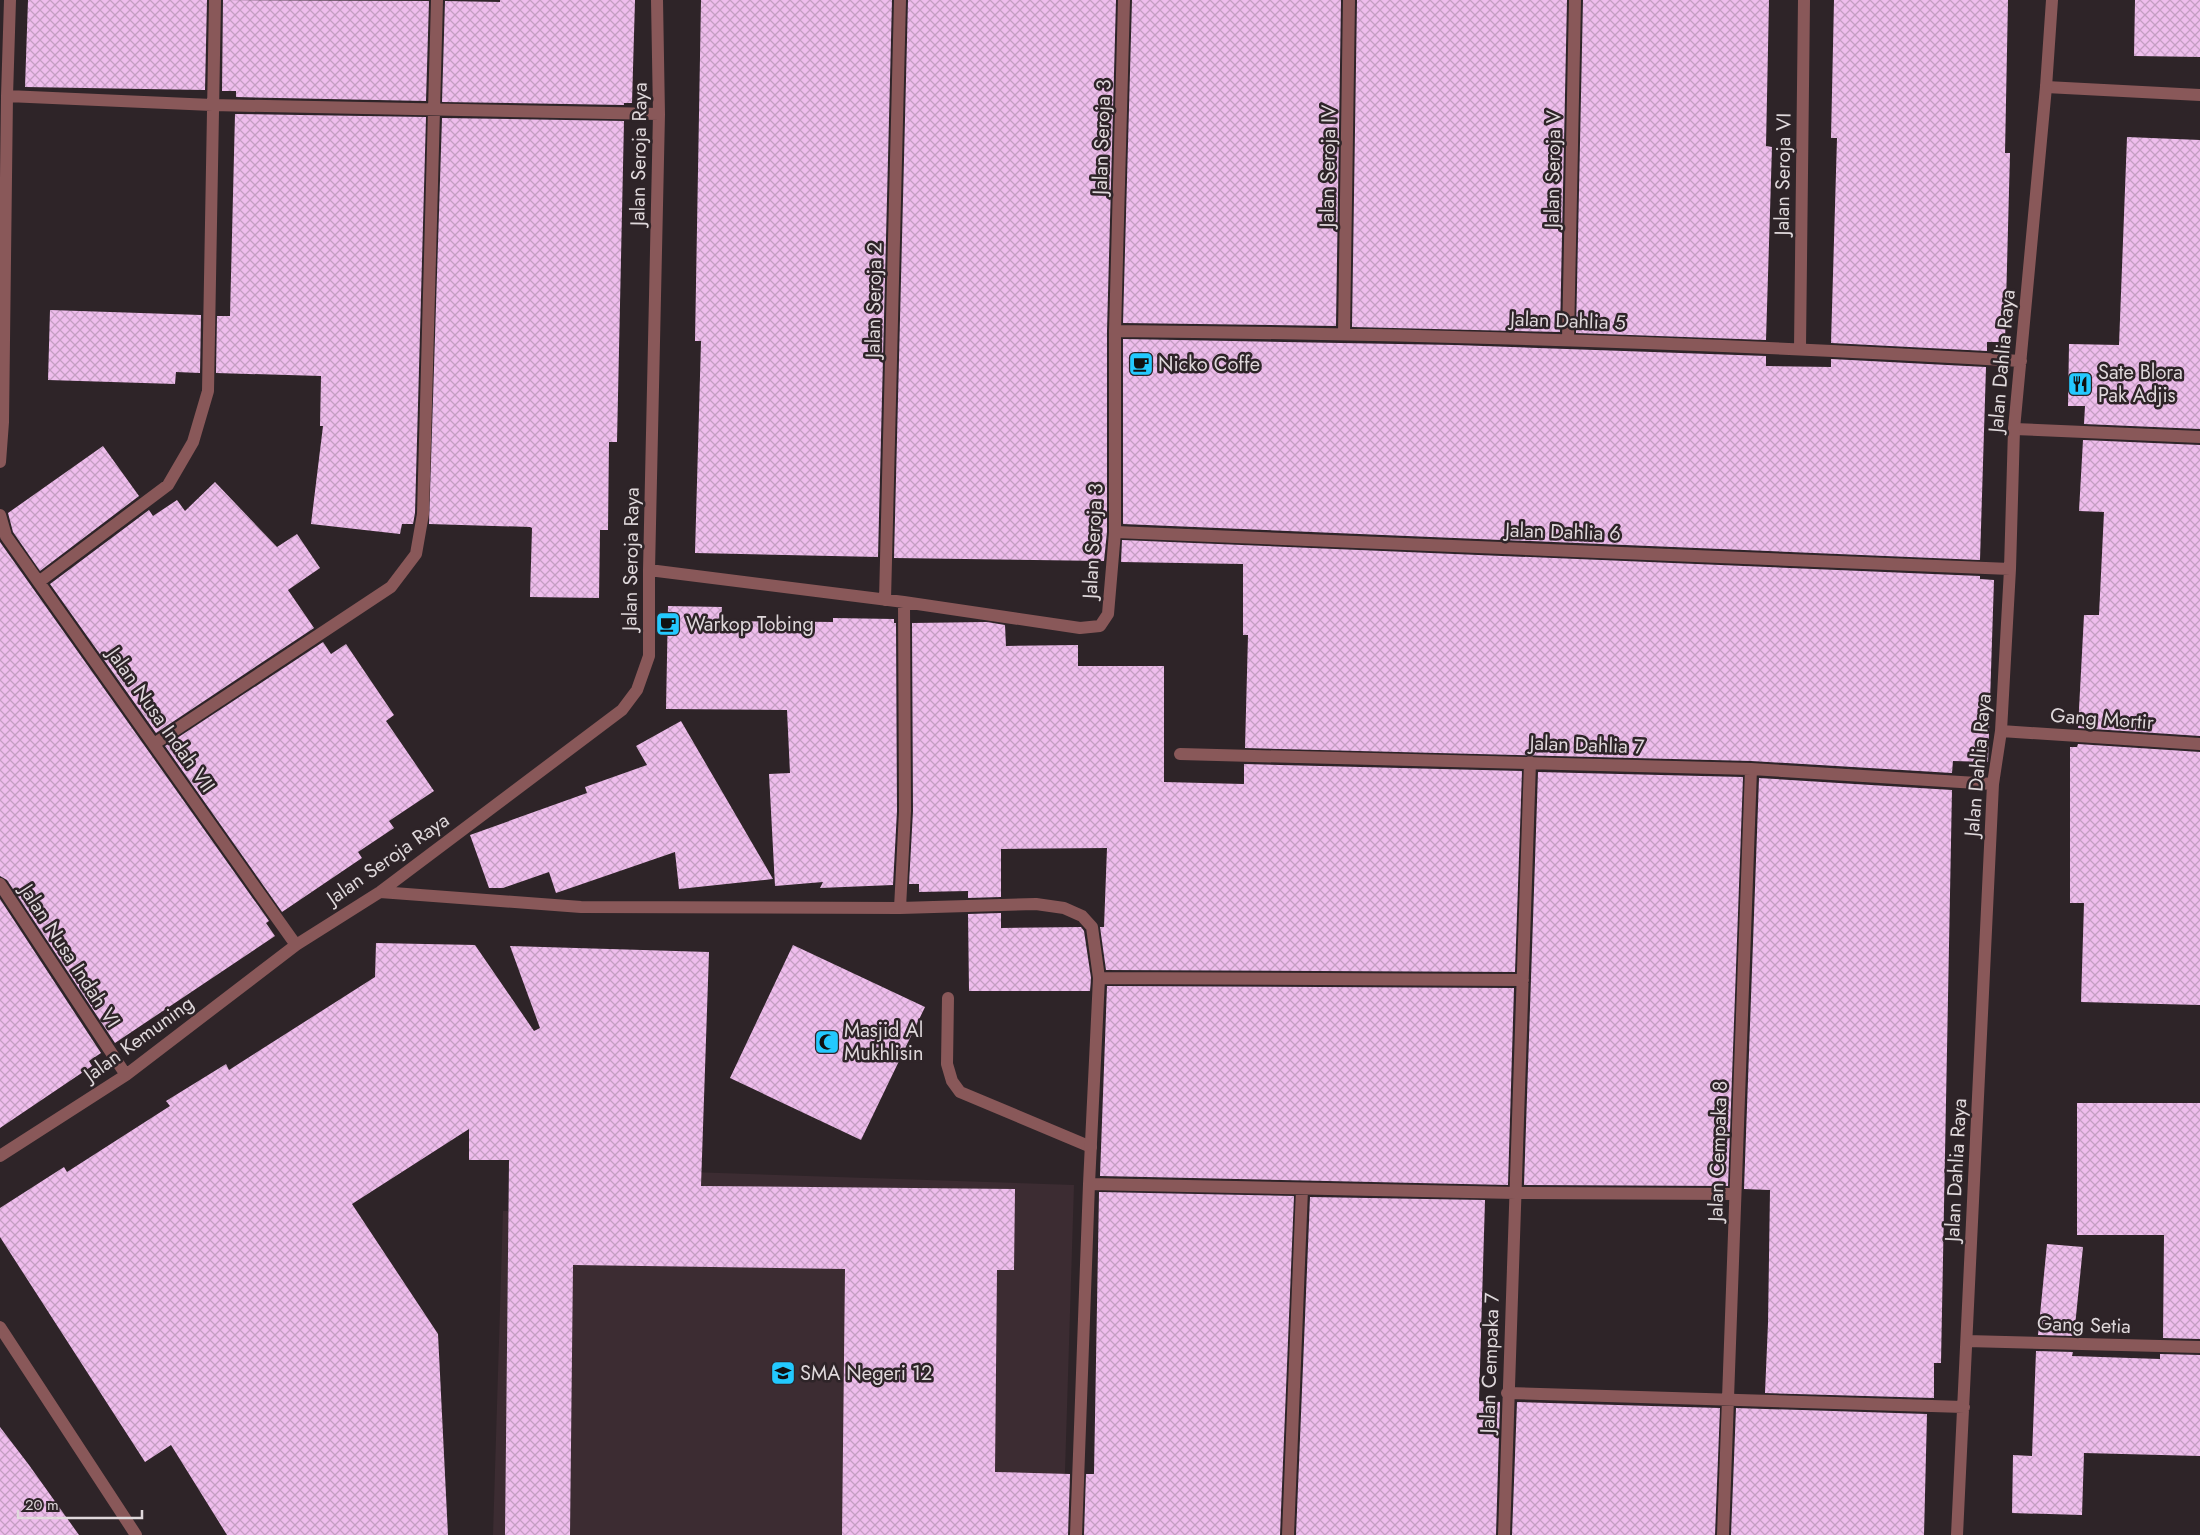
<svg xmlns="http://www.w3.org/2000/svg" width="2200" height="1535" font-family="Jost,sans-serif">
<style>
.built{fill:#3c2c32}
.building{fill:url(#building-cross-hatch)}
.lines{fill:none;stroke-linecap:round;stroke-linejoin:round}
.service{stroke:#895859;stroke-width:12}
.minor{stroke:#895859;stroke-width:12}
.labels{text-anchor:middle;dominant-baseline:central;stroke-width:5;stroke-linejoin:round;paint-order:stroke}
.street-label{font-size:20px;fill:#dfd8db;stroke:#2e2428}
.poi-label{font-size:20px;fill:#dfd8db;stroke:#2e2428;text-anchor:start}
</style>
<defs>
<pattern id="building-cross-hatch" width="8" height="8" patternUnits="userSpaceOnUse" patternTransform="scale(1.25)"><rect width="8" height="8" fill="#efbded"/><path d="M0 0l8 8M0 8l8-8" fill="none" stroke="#c49ec2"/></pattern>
</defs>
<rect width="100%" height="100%" fill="#2e2428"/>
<path class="built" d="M572 1168 1074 1185 1063 1535H493L503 1211H572Z"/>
<path class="building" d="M28 0H207L205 90 25 87Z
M223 0 429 1 426 101 236 97V91H222Z
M500 0H635L632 103H624V105L442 102 445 1 500 2Z
M701 0H892L878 557 695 553 701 341H695Z
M908 0H1116L1107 331V532L1104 561 894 558Z
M1132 0H1341L1336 326 1123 323Z
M1357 0H1567L1560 332 1352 327Z
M1583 0H1769L1766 146 1772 147 1766 340 1576 333Z
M1834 0H2008L2005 153H2010L2005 342H1987V351L1831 343 1837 138H1831Z
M2135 0H2200V57L2134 56Z
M235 114 426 117 415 513 413 524H402L400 534 311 524 323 426H320L321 376 216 373 217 316H230Z
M442 118 624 121 617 442H609L608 530H600L599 598 530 597 532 528 530 527 429 524Z
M2127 137 2200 140V429L2084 424 2085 406H2068L2069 344 2119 345Z
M50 310 201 315 200 373 176 372 175 384 48 380Z
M1123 339 1455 345 1681 353 1766 356V366L1831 367V359L1986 367 1980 560 1123 524Z
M2083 440 2200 445V736L2078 728 2084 615H2099L2104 512 2079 511Z
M103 446 139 496 40 571 13 532 8 513Z
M215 482 277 547 297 534 320 568 288 590 314 628 156 733 50 584 149 510 153 516 177 500 185 511Z
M1122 540 1980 576V579L1994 580 1988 762 1953 761 1952 773 1751 761 1245 748 1248 635H1243V564L1121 562Z
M0 542 269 921 266 923 275 936 115 1043 7 880 0 876Z
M668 606 722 607 721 621 833 622V618L894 619V623H896L897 811 893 885 820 888 823 882 775 886 769 774 790 773 787 710 666 709Z
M987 622 1005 625 1006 646 1078 645V666H1164V782L1244 784V764L1522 771 1515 972 1106 970 1100 927H1104L1107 848 1001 849V897L968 898V891L919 892V884H909L913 811 912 623Z
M323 642 331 654 346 644 394 715 386 721 434 791 389 821 394 828 358 852 362 858 282 912 165 746Z
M681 721 773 879 679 889 675 852 556 893 549 872 503 888H489L470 835 587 793 585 787 647 765 636 746Z
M2078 744 2200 752V1005L2081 1002 2084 903H2070V747H2077Z
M1538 772 1743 777 1728 1186 1524 1185Z
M1759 778 1952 790 1941 1363H1934V1398L1765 1393 1768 1323 1770 1190 1744 1189Z
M0 899 101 1053 89 1061 92 1066 0 1128Z
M1001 913V928L1081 927 1084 931 1091 978 1090 991H969L968 914Z
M376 943 475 945 534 1031 540 1028 510 946 709 952 701 1186 1015 1189 1014 1270H997L995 1472 1070 1474 1068 1535H842L845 1269 573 1265 570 1535H505L509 1160H469V1129L352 1204 438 1334 448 1535H227L171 1445 145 1462 0 1237V1208L64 1167 67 1172 170 1106 166 1101 226 1064 229 1070 375 977Z
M793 945 925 1007 861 1140 730 1078Z
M1107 986 1514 988 1508 1185 1100 1176Z
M2077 1103H2200V1339L2163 1338 2164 1235H2077Z
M1099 1192 1294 1196 1280 1535H1084L1086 1474H1094Z
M1310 1197 1485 1200 1479 1401 1500 1402 1496 1535H1296Z
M2047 1244 2083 1247 2074 1336 2038 1335Z
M2036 1351 2073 1352 2072 1356 2160 1359V1354L2200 1355V1456L2084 1453 2082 1515 2012 1513 2013 1455 2032 1456Z
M1517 1402 1720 1408 1715 1535H1512Z
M1736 1408 1927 1414 1924 1535H1731Z
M0 1427 29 1465 79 1535H0Z"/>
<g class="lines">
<path class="service" d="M2046 87 2200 95
M2014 429 2200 437
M948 998 947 1064 952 1081 960 1092 1091 1147"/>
<path class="minor" d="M7 96 212 105 659 114
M1115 331C1417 334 1719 343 2021 361
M1344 334 1349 0
M1568 340 1575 0
M1800 348 1804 0
M0 462 3 422 7 96 10 0
M0 515 6 536 296 945
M1115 532 2010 569
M649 570 904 602 1080 628 1100 626 1108 614 1115 532V331L1124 0
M40 581 168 485 193 442 208 391 215 0
M885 600 900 0
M2001 731 2200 744
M154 744 391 587 416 554 423 514 437 0
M1180 754 1751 769 1993 784
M0 884 126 1075
M380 892 581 907 900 908 1036 904 1064 908 1082 916 1092 927 1099 978 1089 1184 1076 1535
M900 908 905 811 904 602
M1099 978 1523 980
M0 1156 126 1075 296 945 380 892 622 710 637 690 649 656V570L659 114 657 0
M1089 1184 1515 1193 1735 1194
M0 1327 136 1535
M1967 1341 2200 1347
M1507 1393 1964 1407
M1288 1535 1302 1189
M1504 1535 1530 762
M1723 1535 1751 769
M1957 1535 1993 784 2001 731 2010 569 2014 429 2046 87 2052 0"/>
</g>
<defs>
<symbol id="cafe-square" viewBox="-11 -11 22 22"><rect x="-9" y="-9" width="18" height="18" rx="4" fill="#23c9fe" stroke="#2e2428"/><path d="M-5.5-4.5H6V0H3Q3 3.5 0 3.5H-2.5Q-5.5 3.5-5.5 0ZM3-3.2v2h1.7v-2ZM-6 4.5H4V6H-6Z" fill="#111"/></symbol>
<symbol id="restaurant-square" viewBox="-11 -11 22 22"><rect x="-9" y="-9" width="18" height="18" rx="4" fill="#23c9fe" stroke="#2e2428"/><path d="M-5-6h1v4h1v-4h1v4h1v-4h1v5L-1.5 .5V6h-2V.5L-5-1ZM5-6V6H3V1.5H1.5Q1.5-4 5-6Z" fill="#111"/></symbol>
<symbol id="mosque-square" viewBox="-11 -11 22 22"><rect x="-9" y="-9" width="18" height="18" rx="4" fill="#23c9fe" stroke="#2e2428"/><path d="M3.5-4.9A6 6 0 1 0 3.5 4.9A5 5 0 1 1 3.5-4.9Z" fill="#111"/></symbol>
<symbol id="school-square" viewBox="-11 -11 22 22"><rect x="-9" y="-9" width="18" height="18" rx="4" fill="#23c9fe" stroke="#2e2428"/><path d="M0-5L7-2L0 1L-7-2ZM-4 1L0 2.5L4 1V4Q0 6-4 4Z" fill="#111"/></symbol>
</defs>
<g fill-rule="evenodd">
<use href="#cafe-square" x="1127" y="350" width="28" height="28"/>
<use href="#restaurant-square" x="2066" y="370" width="28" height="28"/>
<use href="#cafe-square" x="654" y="610" width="28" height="28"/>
<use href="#mosque-square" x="813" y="1028" width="28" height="28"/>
<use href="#school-square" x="769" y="1359" width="28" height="28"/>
</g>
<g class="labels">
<g class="street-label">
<text transform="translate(1102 137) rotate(-88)">Jalan Seroja 3</text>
<text transform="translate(639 154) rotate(-89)">Jalan Seroja Raya</text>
<text transform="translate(1328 166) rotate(-89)">Jalan Seroja IV</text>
<text transform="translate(1553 169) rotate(-89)">Jalan Seroja V</text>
<text transform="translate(1783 174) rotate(-89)">Jalan Seroja VI</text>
<text transform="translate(874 300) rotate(-89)">Jalan Seroja 2</text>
<text transform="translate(1568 321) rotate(2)">Jalan Dahlia 5</text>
<text transform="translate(2002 361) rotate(-85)">Jalan Dahlia Raya</text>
<text transform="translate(1563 532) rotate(2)">Jalan Dahlia 6</text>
<text transform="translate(1093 541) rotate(-87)">Jalan Seroja 3</text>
<text transform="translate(631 559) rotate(-89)">Jalan Seroja Raya</text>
<text transform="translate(2102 719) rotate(4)">Gang Mortir</text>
<text transform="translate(161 720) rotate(55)">Jalan Nusa Indah VII</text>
<text transform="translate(1587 745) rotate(2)">Jalan Dahlia 7</text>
<text transform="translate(1978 765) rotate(-85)">Jalan Dahlia Raya</text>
<text transform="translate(388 859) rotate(-35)">Jalan Seroja Raya</text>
<text transform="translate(70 956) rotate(57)">Jalan Nusa Indah VI</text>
<text transform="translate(139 1039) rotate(-36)">Jalan Kemuning</text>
<text transform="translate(1718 1151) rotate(-88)">Jalan Cempaka 8</text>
<text transform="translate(1956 1170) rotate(-87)">Jalan Dahlia Raya</text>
<text transform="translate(2084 1325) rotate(2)">Gang Setia</text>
<text transform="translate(1490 1363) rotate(-88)">Jalan Cempaka 7</text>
</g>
<g class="poi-label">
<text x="1158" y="364">Nicko Coffe</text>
<text x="2098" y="372">Sate Blora<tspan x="2098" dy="23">Pak Adjis</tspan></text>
<text x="686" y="624">Warkop Tobing</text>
<text x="844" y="1030">Masjid Al<tspan x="844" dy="23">Mukhlisin</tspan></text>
<text x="800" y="1373">SMA Negeri 12</text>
</g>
</g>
<path d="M18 1510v8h124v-8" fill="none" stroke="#dfd8db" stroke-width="2.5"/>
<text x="25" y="1510" font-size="15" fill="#dfd8db" stroke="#2e2428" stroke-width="4" paint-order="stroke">20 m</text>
</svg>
